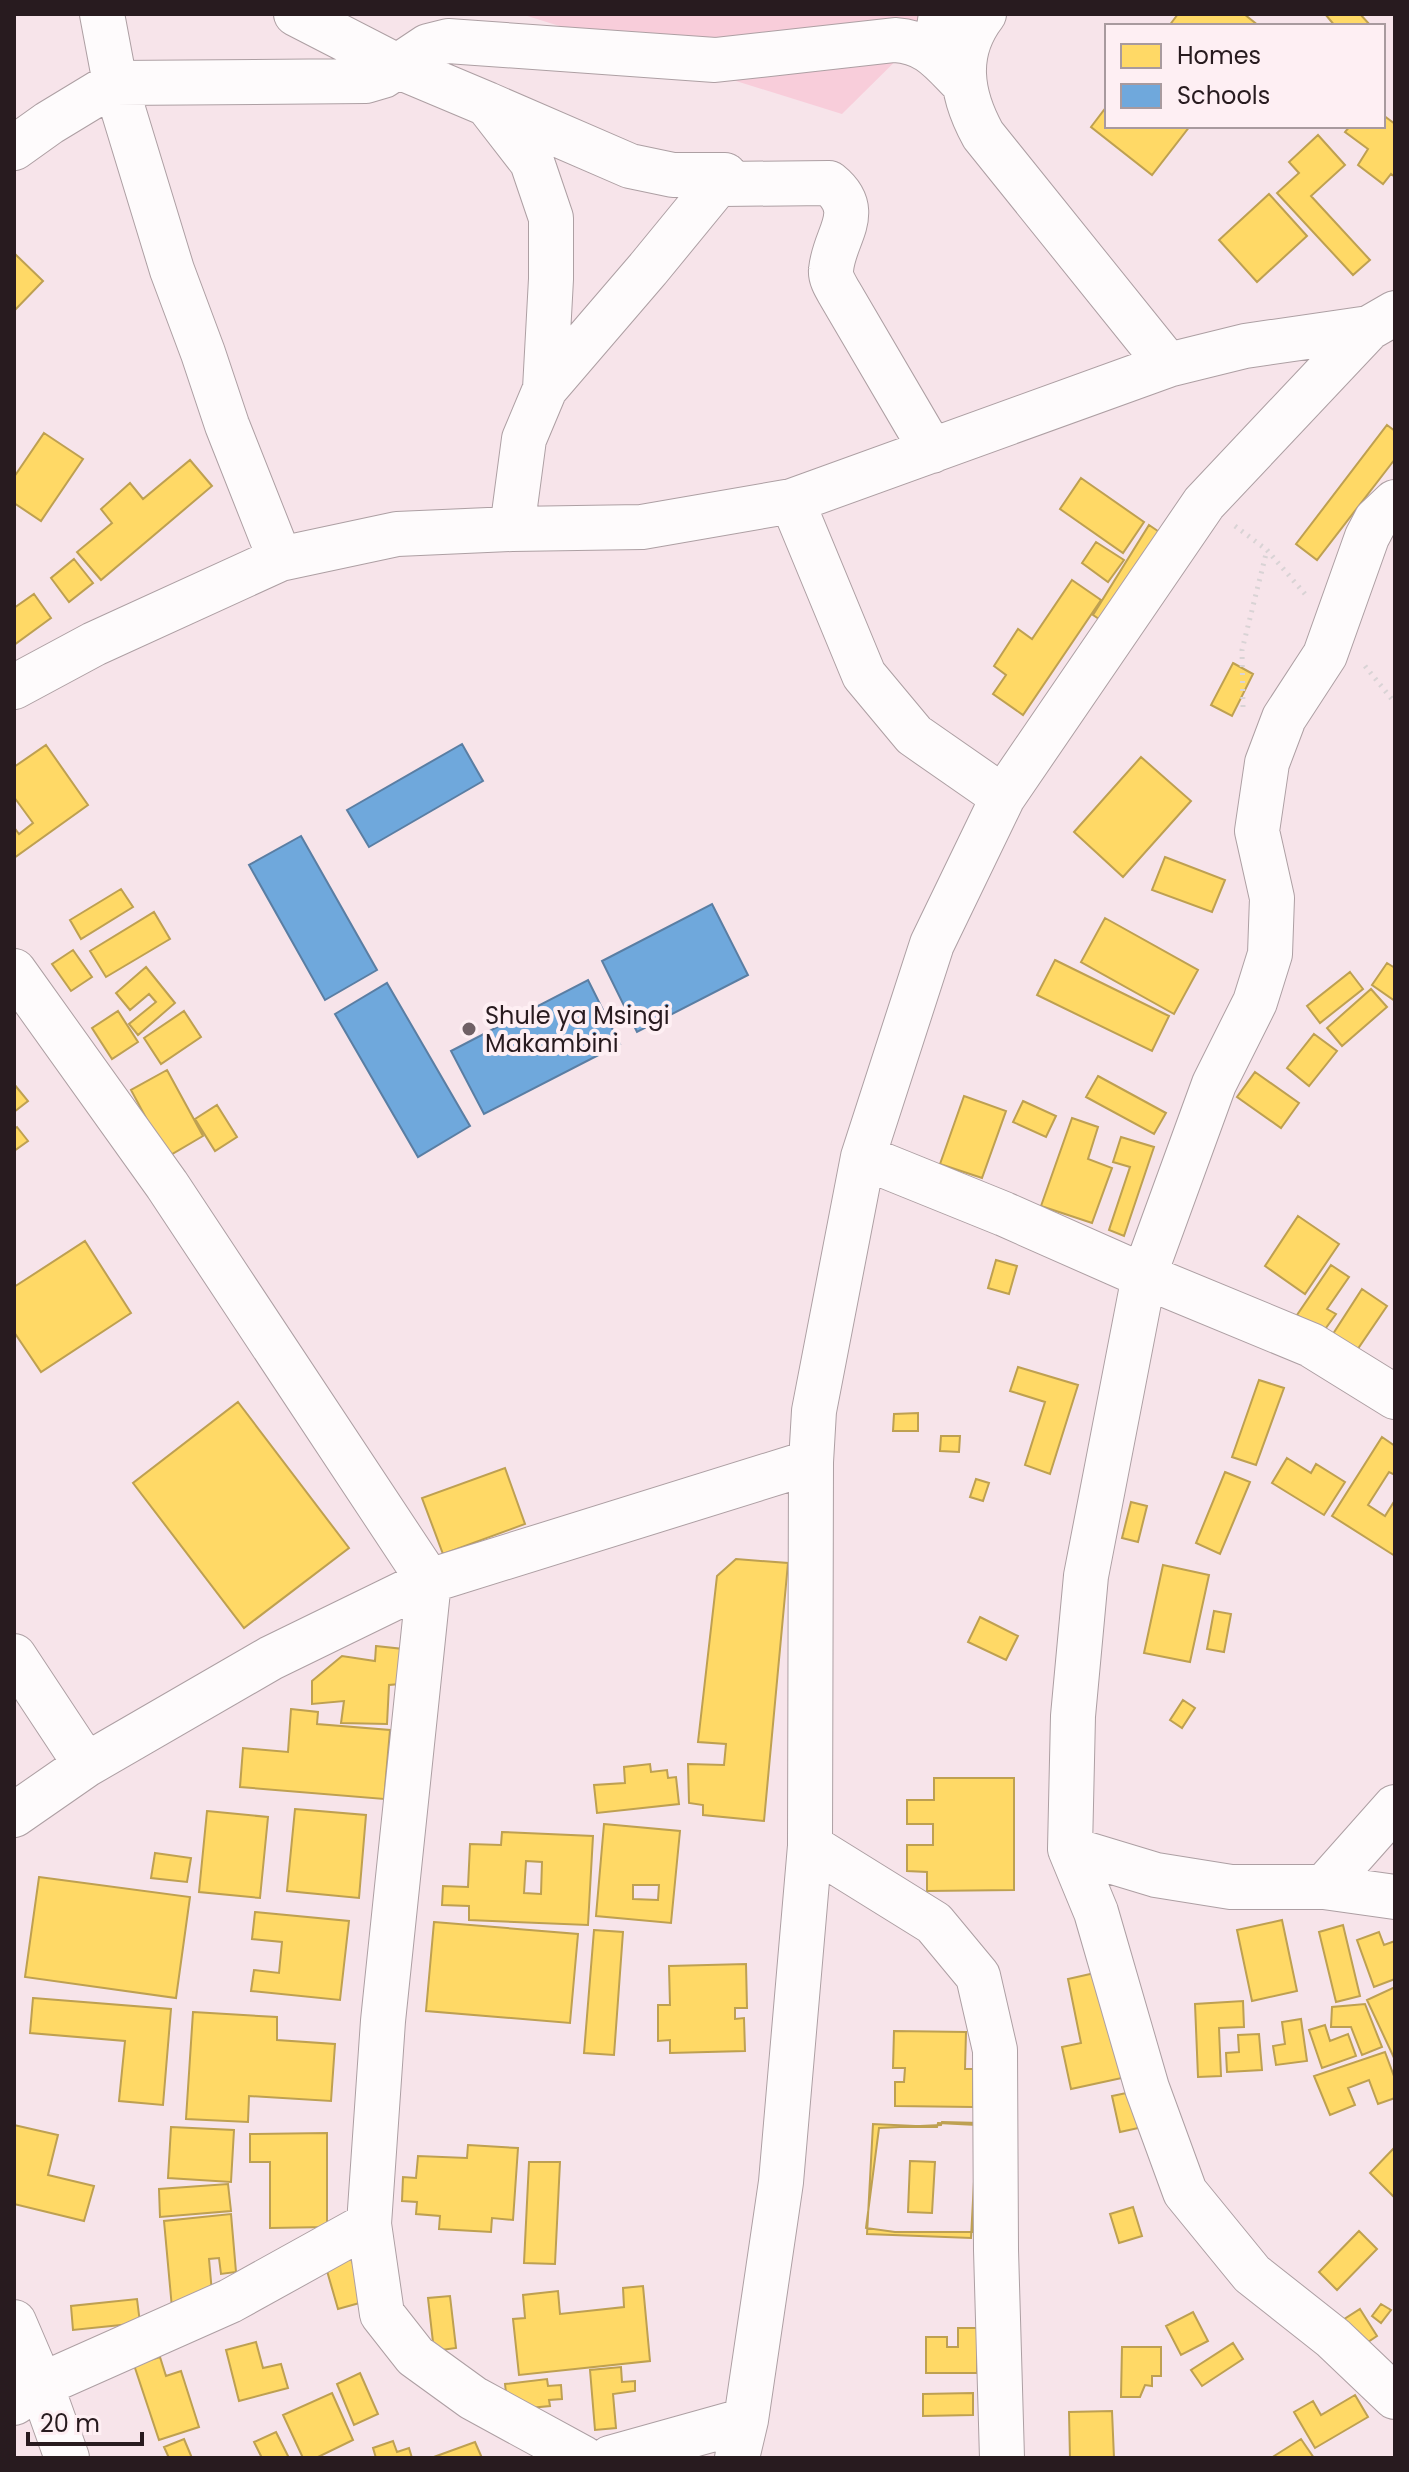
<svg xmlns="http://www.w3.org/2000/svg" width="1409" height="2472" font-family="Poppins,sans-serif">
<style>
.green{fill:#f8cdda}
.homes{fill:#ffd966;stroke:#bea051;stroke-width:2;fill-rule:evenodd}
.schools{fill:#6fa8dc;stroke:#5a7ea3;stroke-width:2}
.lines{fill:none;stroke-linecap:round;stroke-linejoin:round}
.minor-casing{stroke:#ad9fa3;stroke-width:46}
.path{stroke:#d9d3d5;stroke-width:5;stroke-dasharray:2 6;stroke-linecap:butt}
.minor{stroke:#fefbfc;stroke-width:44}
.poi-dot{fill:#706166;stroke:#feeff3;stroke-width:3}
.labels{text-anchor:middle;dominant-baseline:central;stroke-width:8;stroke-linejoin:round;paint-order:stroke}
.poi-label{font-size:24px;fill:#281b1f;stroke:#feeff3;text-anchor:start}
</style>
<rect width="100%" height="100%" fill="#f7e4ea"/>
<path class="green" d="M521 14H943L842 114Z"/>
<path class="homes" d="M1178 14H1244L1259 26H1169Z
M1325 14H1360L1371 26H1335Z
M1107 106V126H1190L1152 175 1091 127Z
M1383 115 1395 124V177L1391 174 1383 184 1358 165 1368 149 1345 132 1350 126H1383Z
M1318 135 1345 165 1311 196 1370 260 1353 275 1277 193 1299 173 1289 162Z
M1269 194 1307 236 1257 282 1219 240Z
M14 253 43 281 14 311Z
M1387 425 1395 431V459L1317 560 1296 544Z
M44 433 83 459 41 521 14 503V477Z
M190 460 212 486 101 580 77 552 112 523 101 509 130 483 143 499Z
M1081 478 1144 522 1123 553 1060 509Z
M1149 525 1168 538 1108 625 1093 615Z
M1096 542 1124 560 1108 582 1082 563Z
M74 559 93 583 69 602 51 578Z
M1072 580 1101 600 1023 715 993 694 1006 675 994 666 1018 629 1032 639Z
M34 594 51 618 14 645V608Z
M1233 663 1253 674 1232 716 1211 705Z
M46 745 88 805 14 858V832L16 830 19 834 33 823 14 797V767Z
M1141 757 1191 801 1123 877 1074 832Z
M1165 857 1225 880 1212 912 1152 890Z
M121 889 133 907 81 939 70 920Z
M154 912 170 939 106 977 90 951Z
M1105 918 1198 970 1174 1014 1081 962Z
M73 950 92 977 71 991 52 964Z
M1055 960 1169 1016 1152 1051 1037 995Z
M1387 963 1395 968V1001L1372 985Z
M146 967 175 1003 138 1035 129 1024 156 1002 149 994 130 1010 116 993Z
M1350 972 1363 989 1320 1023 1307 1006Z
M1371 989 1387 1007 1342 1046 1327 1028Z
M118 1011 138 1042 112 1059 92 1028Z
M184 1011 201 1037 161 1064 144 1038Z
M1314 1034 1337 1051 1309 1086 1287 1068Z
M167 1070 203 1136 167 1157 131 1090Z
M1255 1072 1299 1103 1281 1128 1237 1097Z
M1098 1076 1166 1113 1154 1134 1086 1097Z
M14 1084 28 1101 14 1112Z
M964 1096 1006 1111 982 1178 940 1164Z
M1023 1101 1056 1116 1046 1137 1013 1122Z
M217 1105 237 1137 215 1151 195 1119Z
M1072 1118 1098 1127 1088 1159 1112 1168 1092 1223 1041 1206Z
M17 1127 28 1141 14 1151V1129Z
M1121 1137 1154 1147 1124 1236 1109 1230 1130 1167 1113 1162Z
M1298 1216 1339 1244 1305 1294 1265 1266Z
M85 1241 131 1313 41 1372 14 1332V1287Z
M996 1260 1017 1266 1009 1294 988 1288Z
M1331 1265 1349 1277 1327 1309 1336 1314 1323 1332 1297 1315Z
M1362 1289 1387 1306 1355 1353 1331 1337Z
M1018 1367 1078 1385 1050 1474 1025 1465 1045 1402 1010 1391Z
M1259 1380 1284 1388 1256 1465 1232 1457Z
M238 1402 349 1548 244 1628 133 1483Z
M918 1413V1431H893L894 1414Z
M941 1436H960L959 1452 940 1451Z
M1382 1437 1395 1446V1475L1389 1472 1368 1505 1385 1516 1395 1500V1556L1332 1516Z
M1287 1458 1311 1473 1316 1464 1345 1482 1324 1515 1272 1483Z
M505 1468 525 1524 443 1554 422 1498Z
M1225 1472 1250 1482 1220 1554 1196 1543Z
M976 1479 989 1483 983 1501 970 1497Z
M1131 1502 1147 1506 1138 1542 1122 1538Z
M736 1559 788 1563 764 1821 703 1815V1805L689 1803 688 1764 724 1765 726 1744 698 1742 717 1576Z
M1163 1565 1209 1575 1190 1662 1144 1653Z
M1214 1611 1231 1614 1224 1652 1207 1649Z
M980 1617 1018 1636 1006 1660 968 1642Z
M376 1646 403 1649 400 1684 389 1685 387 1724 341 1723 344 1701 312 1704V1681L342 1656 375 1661Z
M1183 1700 1195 1708 1182 1728 1170 1720Z
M291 1709 318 1712 317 1724 390 1730 384 1799 240 1787 243 1748 288 1752Z
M650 1764 651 1772 667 1770 668 1778 676 1777 679 1804 597 1813 594 1785 625 1783 624 1767Z
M934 1778H1014V1890L927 1891V1872L907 1871V1845H933V1824H907V1800H934Z
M295 1809 366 1815 359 1898 287 1891Z
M207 1811 268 1817 260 1898 199 1892Z
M604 1824 680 1831 671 1923 596 1916ZM633 1885H659L658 1900 633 1899Z
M502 1832 593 1836 588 1925 469 1920V1906L442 1905 443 1886 468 1887 470 1844 501 1845ZM526 1861 542 1862 541 1894 524 1893Z
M155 1853 191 1858 187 1882 151 1878Z
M39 1877 190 1897 176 1998 25 1977Z
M255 1912 349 1921 340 2000 251 1991 254 1970 279 1973 282 1942 252 1939Z
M1282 1920 1297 1991 1252 2001 1237 1930Z
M434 1922 578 1934 570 2023 426 2011Z
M1343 1925 1360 1996 1336 2002 1319 1932Z
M594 1930 623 1932 614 2055 584 2053Z
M1379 1932 1384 1945 1395 1941V1979L1374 1987 1357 1940Z
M746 1964 747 2008H735V2019L744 2018 745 2051 670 2053V2040L658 2041V2005H670L669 1966Z
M1108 1970 1131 2076 1071 2089 1062 2047 1081 2043 1068 1979Z
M1395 1987V2060L1367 2000Z
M33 1998 171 2009 163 2105 119 2101 125 2041 30 2033Z
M1243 2001 1244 2027 1219 2028 1221 2076 1198 2077 1195 2004Z
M1365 2004 1382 2047 1362 2055 1351 2027H1331L1332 2007Z
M193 2012 277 2017V2040L335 2044 331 2101 249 2096 248 2122 186 2119Z
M1301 2019 1307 2061 1276 2065 1273 2046 1285 2044 1282 2022Z
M1325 2025 1330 2041 1348 2034 1356 2056 1322 2068 1309 2030Z
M894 2031 966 2032 965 2069H973V2107L895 2106V2082H904L905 2068H893Z
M1259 2034 1262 2070 1227 2072 1226 2053 1239 2052 1238 2035Z
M1385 2052 1395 2079V2098L1378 2104 1369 2080 1348 2088 1355 2105 1330 2115 1314 2076Z
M1136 2091 1143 2127 1120 2132 1112 2096Z
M942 2122 980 2123 973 2232H895L866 2228 879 2128 941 2125Z
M938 2123 977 2125 971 2238 867 2234 873 2124 937 2127ZM910 2161 935 2162 932 2213 908 2212Z
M14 2125 58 2135 48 2175 94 2186 84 2221 14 2204Z
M171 2127 234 2130 231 2182 168 2178Z
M327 2133V2227L270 2228V2162H250V2134Z
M468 2145 518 2148 513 2220 492 2218 491 2232 439 2229 440 2216 416 2214 417 2202 402 2201 403 2177 416 2178 418 2156 467 2158Z
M1394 2148 1395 2196 1394 2197 1370 2173Z
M529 2162H560L555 2264 524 2263Z
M228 2184 231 2211 160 2217 159 2189Z
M1133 2207 1142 2236 1119 2243 1110 2214Z
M231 2214 236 2272 221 2274 219 2258 209 2259 213 2304 172 2308 164 2221Z
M1359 2231 1377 2249 1337 2290 1319 2272Z
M351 2257 363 2302 338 2309 325 2264Z
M643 2286 650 2361 519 2375 513 2319 525 2318 523 2295 558 2291 560 2314 624 2307 623 2288Z
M450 2296 456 2348 434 2351 428 2298Z
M137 2299 140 2323 73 2330 71 2306Z
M1381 2304 1391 2310 1381 2323 1372 2316Z
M1360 2309 1377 2336 1356 2350 1338 2323Z
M1193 2312 1208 2341 1181 2355 1166 2326Z
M958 2328H977V2373H926V2337H947V2347H958Z
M256 2342 263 2368 281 2364 288 2388 239 2401 226 2350Z
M1233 2343 1243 2359 1202 2386 1191 2370Z
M1122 2347H1161V2376H1152V2386L1145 2385 1140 2397H1121Z
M160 2357 166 2376 181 2371 199 2427 159 2440 134 2365Z
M621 2367 622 2382 635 2381V2391L613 2394 616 2428 595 2430 590 2370Z
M360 2373 378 2414 354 2425 337 2384Z
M547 2379 548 2386 561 2385 562 2399 549 2400 550 2406 508 2410 505 2384Z
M332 2393 353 2440 316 2458H303L283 2415Z
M973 2393V2415L923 2416V2394Z
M1355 2395 1368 2417 1315 2448 1294 2412 1313 2401 1321 2415Z
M1112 2411 1114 2458H1070L1069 2412Z
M276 2432 289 2458H262L254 2442Z
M184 2439 192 2458H169L164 2447Z
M1301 2439 1314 2458H1271Z
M393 2441 397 2452 409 2448 412 2458H376L373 2448Z
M475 2442 482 2458H431Z"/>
<path class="schools" d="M462 744 483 781 369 847 347 810Z
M301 836 377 970 325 1000 249 865Z
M712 904 748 975 637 1032 602 961Z
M588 980 620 1044 484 1114 451 1051Z
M387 983 470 1126 418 1157 335 1014Z"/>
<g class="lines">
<defs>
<path id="minor" d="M102 14 115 83 172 270 203 353 227 425 280 559
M296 14 399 67 487 104 532 162 551 218V279L545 389
M984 14C954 53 961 95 983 135L1168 365
M935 55 941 14
M487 104 630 166 673 175H725L723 184 829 183C865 212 834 235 831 270 830 278 836 287 840 294L932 451
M14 148 49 123 115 83 366 81 383 76 428 46 448 41 715 60 895 40C928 42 941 61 963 83
M792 501 864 675 914 735 1003 797
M1395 502 1376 520 1367 537 1325 655 1284 718 1267 763 1257 831 1272 898 1270 954 1255 1002 1214 1084 1144 1276 1086 1576 1073 1716 1070 1849 1096 1912 1147 2088 1185 2192 1252 2274 1333 2338 1395 2397
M512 529 524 439 545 389 648 269 725 175
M14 687 94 644 280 559 397 534 512 529 642 527 792 501 1168 365 1245 346 1369 328
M14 971 167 1185 429 1581 383 2021 369 2224 382 2314 415 2356 473 2398 583 2458
M863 1157 1004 1214 1144 1276 1311 1345 1395 1397
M14 1656 86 1765
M14 1815 86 1765 271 1658 429 1581 811 1462
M810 1846 934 1923 978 1976 995 2050 996 2250 1002 2458
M1070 1849 1156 1875 1231 1887H1324L1395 1897
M1324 1887 1395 1807
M14 2322 41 2385 67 2458
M14 2403 41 2385 230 2301 369 2224
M610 2458 746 2420
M737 2458 746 2420 781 2182 810 1846 811 1462 814 1411 863 1157 932 944 1003 797 1204 503 1369 328 1395 313"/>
</defs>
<use href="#minor" class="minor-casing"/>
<path class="path" d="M1235 526 1267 550 1305 594
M1365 666 1395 703
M1243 707 1242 650 1267 550"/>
<use href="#minor" class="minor"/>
</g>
<circle class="poi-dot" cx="469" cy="1029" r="8"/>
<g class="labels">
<g class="poi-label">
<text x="485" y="1015">Shule ya Msingi<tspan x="485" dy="28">Makambini</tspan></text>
</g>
</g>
<rect width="1409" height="2472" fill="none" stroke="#281b1f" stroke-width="32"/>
<rect x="1105" y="24" width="280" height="104" fill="#feeff3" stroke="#a89a9e" stroke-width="2"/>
<rect x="1121" y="44" width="40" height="24" fill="#ffd966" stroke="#a89a9e" stroke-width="2"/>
<text x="1177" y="64" font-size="24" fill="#281b1f">Homes</text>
<rect x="1121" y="84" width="40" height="24" fill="#6fa8dc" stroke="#a89a9e" stroke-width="2"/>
<text x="1177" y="104" font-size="24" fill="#281b1f">Schools</text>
<path d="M28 2432v12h114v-12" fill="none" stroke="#281b1f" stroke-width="4"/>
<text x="40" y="2432" font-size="24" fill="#281b1f" stroke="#feeff3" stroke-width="6" paint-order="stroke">20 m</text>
</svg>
